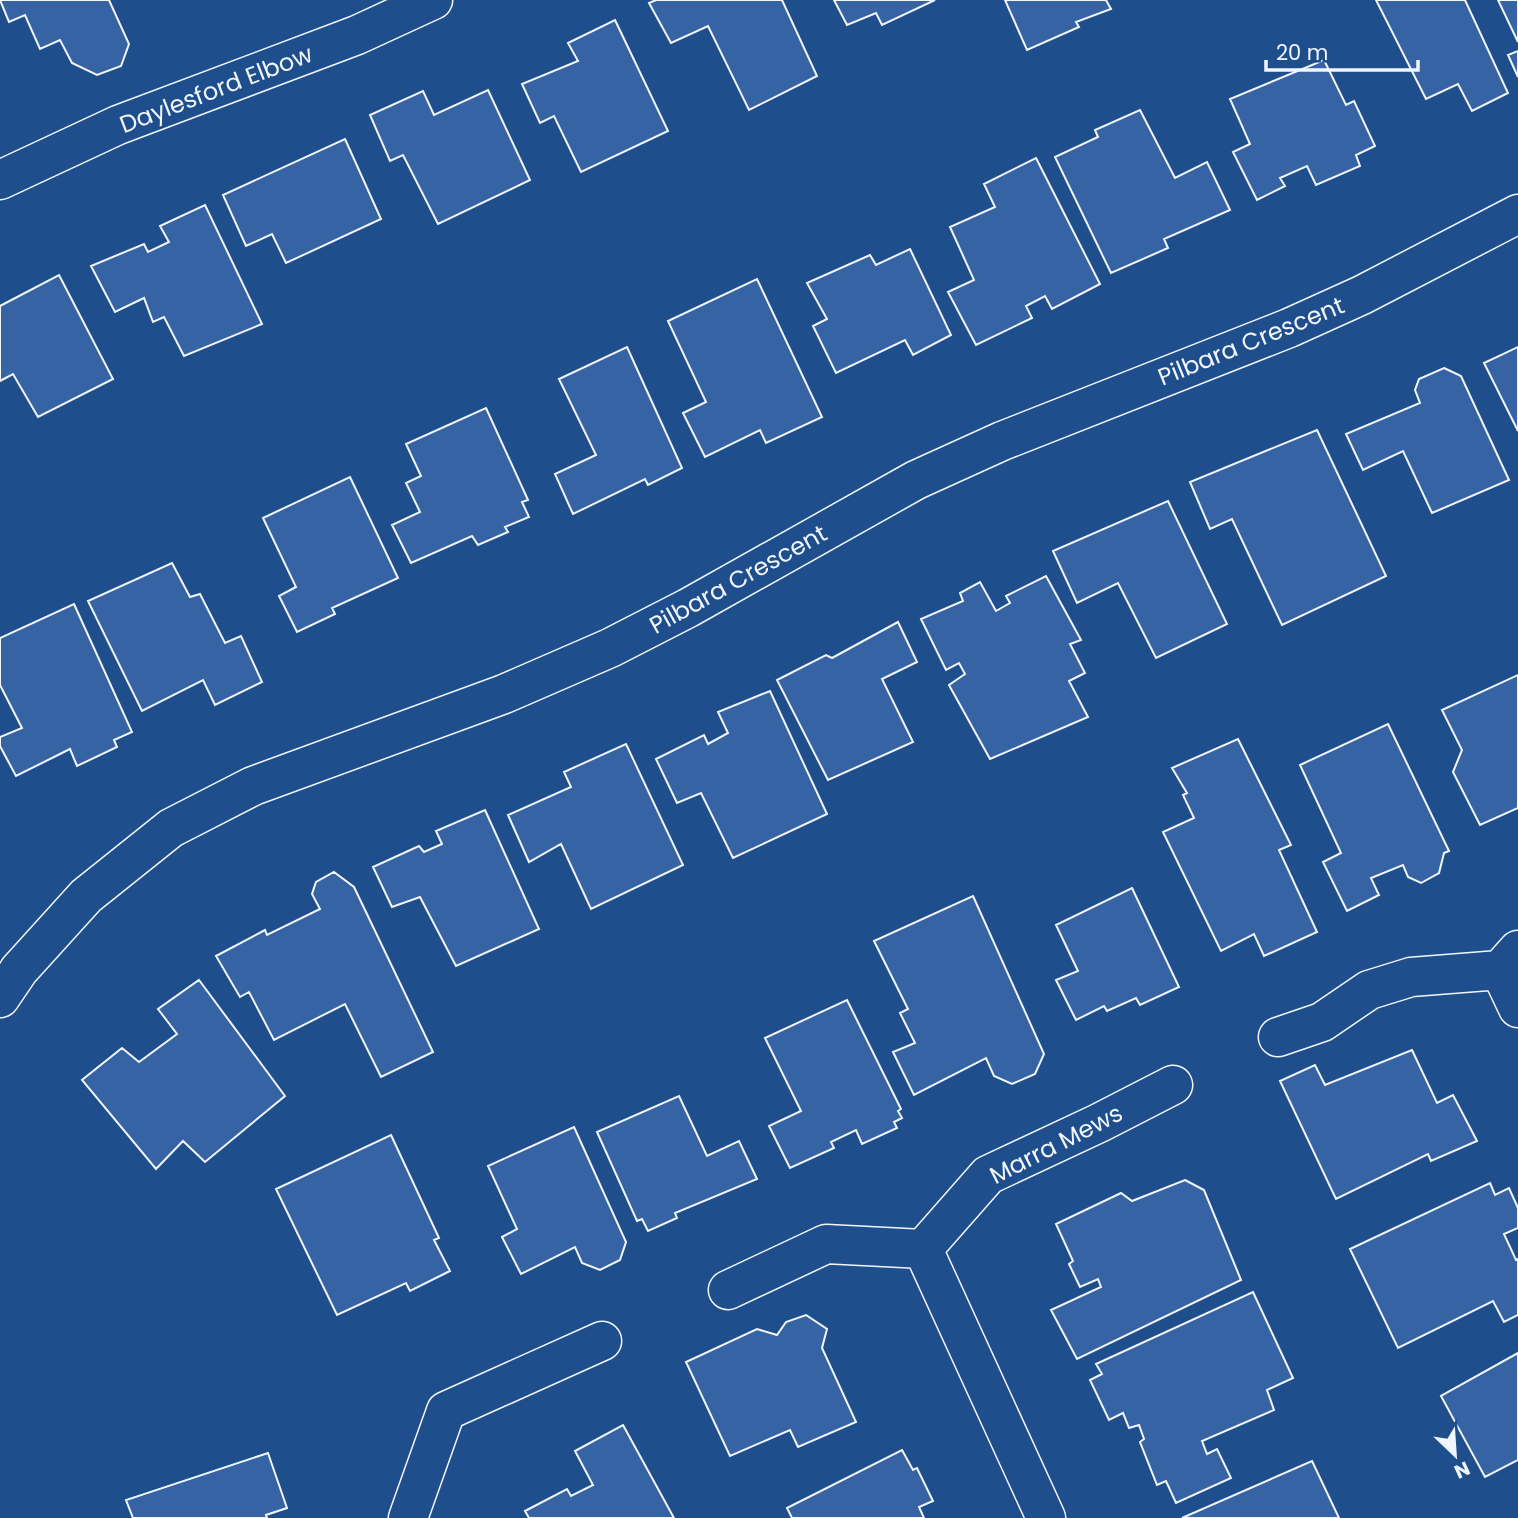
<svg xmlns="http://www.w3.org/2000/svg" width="1518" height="1518" font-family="Poppins,sans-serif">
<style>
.building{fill:#3563a3;stroke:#f2f6ff;stroke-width:2}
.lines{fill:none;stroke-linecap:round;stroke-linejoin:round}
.minor-casing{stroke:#f2f6ff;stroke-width:41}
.minor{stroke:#1f4e8c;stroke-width:38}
.labels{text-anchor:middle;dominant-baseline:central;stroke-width:5;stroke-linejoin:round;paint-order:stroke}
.street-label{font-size:24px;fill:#f2f6ff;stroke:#1f4e8c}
</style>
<rect width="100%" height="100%" fill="#1f4e8c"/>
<path class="building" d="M0 0H109L129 44 121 66 97 75 72 63 60 40 40 49 25 15 9 22Z
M656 0H782L817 76 749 110 708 26 671 43 649 3Z
M834 0H935L882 25 876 13 847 25Z
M1005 0H1106L1111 9 1076 22 1079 27 1027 50Z
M1376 0H1465L1508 93 1472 111 1458 84 1426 99Z
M1498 0H1518V42Z
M615 20 668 131 581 172 554 116 540 123 522 84 578 61 568 43Z
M1518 51V77L1508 55Z
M1324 60 1346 105 1354 101 1375 146 1356 155 1360 166 1316 185 1307 166 1280 178 1285 186 1257 200 1233 152 1250 144 1230 99Z
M488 90 530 180 438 224 403 155 390 161 370 115 423 91 434 115Z
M1140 110 1175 178 1207 162 1230 210 1164 239 1168 248 1111 273 1055 157 1098 137 1095 130Z
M345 139 381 219 286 263 272 234 246 246 223 195Z
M1036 158 1100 284 1052 309 1045 296 1026 306 1032 318 976 345 948 292 974 280 950 227 995 207 984 184Z
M205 205 262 324 184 356 164 317 153 322 144 298 115 312 91 266 144 244 148 252 169 242 160 226Z
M910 249 951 335 913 355 905 340 836 373 813 326 827 319 807 283 870 255 876 265Z
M59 275 113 379 38 417 13 374 0 381V306Z
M757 279 822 417 766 443 760 430 705 457 683 413 706 402 668 321Z
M627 347 682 468 648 485 645 479 573 514 555 474 596 455 559 379Z
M1518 347V431L1484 363Z
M1444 368 1461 376 1509 480 1432 513 1403 451 1363 470 1346 434 1420 403 1415 390 1419 379Z
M486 408 528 500 522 502 529 517 505 527 508 532 478 545 472 536 411 563 392 525 420 512 406 483 421 476 406 444Z
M1317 430 1386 576 1282 625 1232 519 1210 529 1190 482Z
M350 477 398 578 332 608 335 614 297 632 279 596 296 587 263 518Z
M1168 501 1227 624 1156 658 1118 583 1077 603 1053 551Z
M172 563 190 597 200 594 225 643 241 636 262 682 215 705 203 680 142 711 88 601Z
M1046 576 1081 640 1070 644 1085 673 1069 681 1088 717 990 759 949 685 965 674 959 663 946 670 921 619 963 601 960 593 980 582 996 611 1010 603 1006 596Z
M74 604 132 732 114 740 117 747 77 766 70 749 16 776 0 746V737L22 728 0 685V638Z
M898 622 917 662 882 679 913 742 828 780 777 680 826 655 832 658Z
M1518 675V808L1480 825 1453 772 1462 750 1442 710Z
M770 691 827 814 733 858 701 793 677 803 656 759 704 735 708 744 728 733 718 712Z
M1388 724 1449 851 1444 853 1439 873 1421 883 1408 877 1403 865 1371 878 1379 895 1347 911 1323 862 1341 853 1300 765Z
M1238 739 1291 845 1279 850 1317 932 1264 956 1254 934 1221 951 1163 832 1194 818 1183 795 1187 793 1172 768Z
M626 744 683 865 591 909 561 844 529 862 508 815 571 787 564 772Z
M485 810 539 929 456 966 420 897 392 907 373 867 419 846 424 852 442 844 436 831Z
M334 872 354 887 433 1052 381 1077 345 1004 274 1040 249 992 240 997 216 956 265 930 267 935 320 909 312 894 316 882Z
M1132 888 1179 987 1140 1005 1136 998 1107 1011 1104 1006 1076 1020 1056 980 1078 971 1056 925Z
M973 896 1044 1054 1035 1074 1012 1084 994 1076 986 1058 914 1095 893 1052 915 1043 900 1013 908 1009 874 941Z
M199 980 285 1096 205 1162 183 1141 156 1169 82 1080 122 1048 139 1062 177 1034 158 1009Z
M847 1000 901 1109 898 1111 902 1118 894 1122 897 1128 862 1144 856 1130 831 1142 834 1148 790 1168 769 1126 801 1111 765 1038Z
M1412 1050 1437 1103 1453 1095 1477 1141 1431 1161 1428 1154 1336 1199 1280 1081 1315 1065 1325 1085Z
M679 1096 707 1156 739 1141 757 1179 675 1213 677 1218 648 1231 642 1219 637 1221 597 1132Z
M574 1127 626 1242 620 1260 600 1270 582 1263 575 1247 521 1274 502 1237 517 1229 488 1166Z
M391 1135 439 1238 434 1240 450 1271 410 1291 406 1283 337 1315 276 1189Z
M1185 1180 1204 1190 1241 1280 1077 1359 1051 1310 1101 1287 1098 1279 1080 1287 1069 1264 1073 1261 1056 1224 1121 1193 1132 1201Z
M1490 1183 1495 1195 1509 1188 1518 1208V1228L1504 1234 1516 1260 1518 1259V1315L1504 1322 1493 1301 1398 1348 1350 1249Z
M1253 1292 1293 1378 1267 1390 1274 1410 1202 1441 1207 1454 1217 1449 1231 1478 1176 1503 1166 1481 1157 1485 1140 1442 1144 1439 1139 1425 1129 1428 1123 1413 1109 1420 1090 1380 1102 1374 1096 1364Z
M806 1315 827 1329 822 1348 856 1422 798 1447 790 1430 730 1456 686 1362 757 1329 777 1335 786 1322Z
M1518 1353V1460L1485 1477 1441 1396Z
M623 1425 674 1518H529L525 1511 567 1489 571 1496 593 1485 575 1451Z
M902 1450 913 1470 917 1468 933 1501 919 1507 924 1518H792L787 1508Z
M268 1453 287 1508 266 1515 267 1518H133L126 1500Z
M1312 1461 1339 1518H1182Z"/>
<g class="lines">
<defs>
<path id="minor" d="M0 180 118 125 357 35 433 0
M1500 970 1518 1008
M0 998 19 970 86 896 171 828 253 786 504 694 610 648 688 608 916 480 1002 441 1289 328 1362 295 1518 214
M1278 1037 1322 1022 1369 990 1411 977 1500 970 1518 950
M923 1249 1046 1518
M728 1290 826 1244 923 1249 988 1175 1099 1123 1173 1085
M408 1518 446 1411 602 1341"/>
</defs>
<use href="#minor" class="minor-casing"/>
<use href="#minor" class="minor"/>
</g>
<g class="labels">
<g class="street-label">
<text transform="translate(216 89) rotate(-21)">Daylesford Elbow</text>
<text transform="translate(1251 341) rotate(-22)">Pilbara Crescent</text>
<text transform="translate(738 579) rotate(-29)">Pilbara Crescent</text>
<text transform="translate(1056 1144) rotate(-27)">Marra Mews</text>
</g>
</g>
<g transform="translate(1455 1455) rotate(155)" stroke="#1f4e8c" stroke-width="5" paint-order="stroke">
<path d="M0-5L12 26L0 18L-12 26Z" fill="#f2f6ff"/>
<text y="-10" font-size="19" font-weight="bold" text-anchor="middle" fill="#f2f6ff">N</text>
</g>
<path d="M1266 60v10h152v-10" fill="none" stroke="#f2f6ff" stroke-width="3.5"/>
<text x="1276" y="60" font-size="21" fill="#f2f6ff" stroke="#1f4e8c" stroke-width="5" paint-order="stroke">20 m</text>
</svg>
